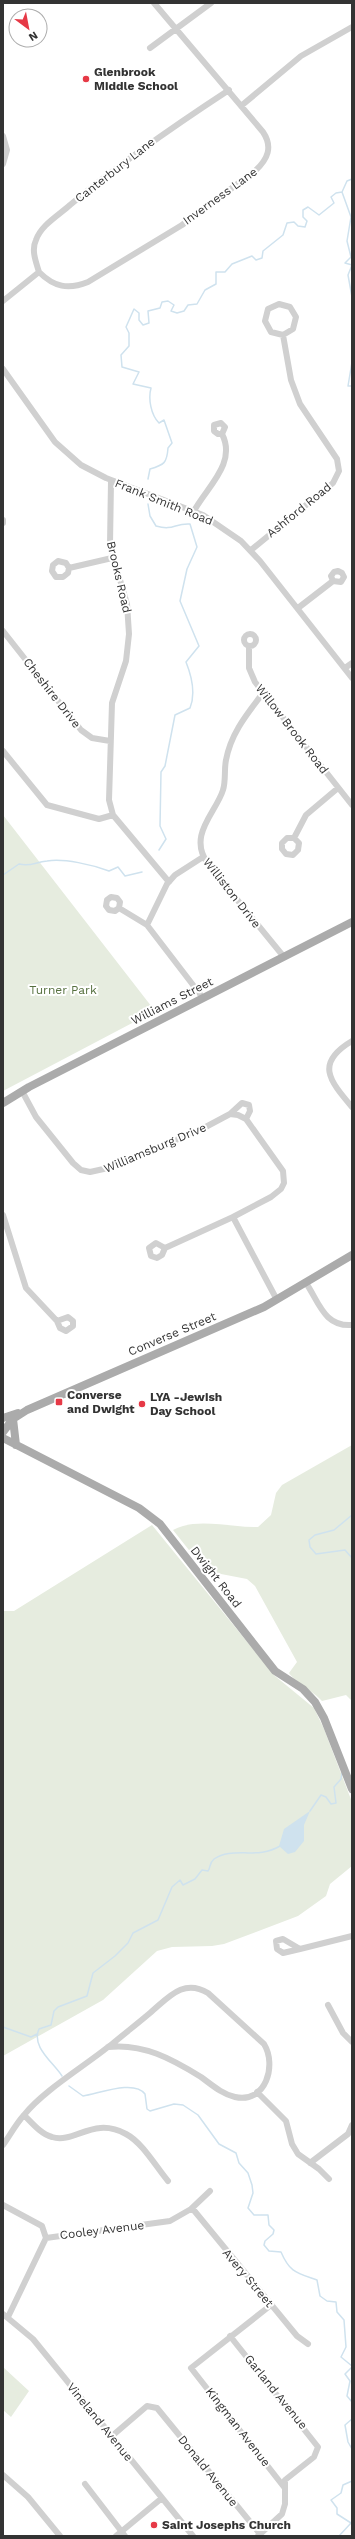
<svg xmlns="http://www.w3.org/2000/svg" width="355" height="2539" font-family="'Work Sans',sans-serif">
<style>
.green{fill:#e6ecdf}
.water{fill:#cfe2ee}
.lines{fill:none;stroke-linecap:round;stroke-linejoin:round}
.stream{stroke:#cfe2ee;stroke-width:1.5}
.minor{stroke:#d0d0d0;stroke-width:6}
.major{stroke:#ababab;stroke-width:8}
.poi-dot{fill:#e63946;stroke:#fff;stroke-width:1.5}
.labels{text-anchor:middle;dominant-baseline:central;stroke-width:4;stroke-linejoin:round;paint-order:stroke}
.poi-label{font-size:12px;font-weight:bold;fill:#333;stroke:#fff;text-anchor:start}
.street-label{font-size:12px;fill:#333;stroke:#fff}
.park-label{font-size:12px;fill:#56703f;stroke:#fff}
</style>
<rect width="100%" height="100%" fill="#fff"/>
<path class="green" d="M3 815 155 1011 3 1091Z
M352 1445V1701L346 1695 322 1701C314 1692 292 1679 289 1673L297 1662 255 1586 247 1579 221 1574H208L173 1530C196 1517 232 1528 258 1527L271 1515 276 1493 282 1485Z
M152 1525 275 1676 314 1708 324 1729 352 1802V1866L330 1884 326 1896 298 1916 224 1944 212 1946 172 1947 157 1951 103 2000 3 2056V1611H14Z
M3 2367 29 2391 11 2417 3 2410Z"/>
<path class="water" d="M310 1811 304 1825V1841L295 1852 288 1854 279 1846 284 1829Z"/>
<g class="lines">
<path class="stream" d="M342 192 351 217 347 241 351 257 345 263 352 265 348 275 352 297
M352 362 348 386H352
M148 479 150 469C164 465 167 463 168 448L172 443 164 420 159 423C151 415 148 399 151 388L133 384 139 372 122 367 121 355 129 346V333L126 327 134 309 139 313V320L143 325 149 323 148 311 160 308 162 302 168 301 174 305 171 311 177 313 184 311 188 305 197 304 205 290 216 284V272H225L232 264 252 256 256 260 262 258 263 251 283 235 287 223 294 222 298 226 305 227 307 221 303 217V210L308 207 319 215 334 203 331 197 336 193 342 192 347 181 352 179
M148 504 150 516 156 526C174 531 174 523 190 524L197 547 187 569 180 601 199 646 186 662C192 677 196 693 190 708L175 715 165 766 161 772 160 826 166 839 159 850
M3 875 19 864C31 867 35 862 47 861 64 858 93 865 109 871L118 867 125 876 142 872
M352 1515 334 1530 315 1535 309 1540 310 1547 316 1554 345 1550 352 1558
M310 1811 321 1795 326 1797 331 1804 336 1803 334 1787 341 1779 342 1773
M3 2027 31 2037 37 2034
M62 2076C53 2062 31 2047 39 2029L51 2025 54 2011 58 2007 87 1996 93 1973 115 1956 128 1943 133 1933 158 1920 172 1887 180 1880 183 1885 195 1879 202 1870 208 1871C211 1867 209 1863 214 1859 233 1846 257 1860 280 1846
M69 2086 83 2096C98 2094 134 2079 145 2094L147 2109 150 2111 174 2104 183 2105 198 2115 219 2144 236 2153 239 2163 248 2173 252 2185 253 2193 248 2208 254 2215H268L269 2225 274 2230 273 2234 265 2241 264 2245 269 2251 281 2252C290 2273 297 2273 317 2280L320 2296 327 2301 336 2302 337 2312 344 2320 346 2347 341 2357 352 2366
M352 2367 345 2374 350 2381 347 2396 352 2402
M352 2419 345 2425 348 2442 352 2449
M339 2536 351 2523 337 2514V2508L331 2500 341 2493 343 2485 352 2481"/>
<path class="minor" d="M150 48 211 3
M241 106 301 56 352 27
M3 136 7 150 3 164
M39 272C36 262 31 250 36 240 41 225 59 215 70 205 120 163 174 126 229 90
M3 301 39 272C54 287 68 290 88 282L182 225 255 171C268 159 273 147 263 132L154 3
M3 369 55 442 81 465 106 478 203 515 241 541 260 561 352 678
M111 481 110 545 127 604 129 634 126 661 112 703 109 800 113 815
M194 511C207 487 237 463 222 434H218L214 431V425L221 423 225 427 222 434
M3 520V523
M251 550 333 483 339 471 337 459 300 404 291 380 283 335 293 329 296 317 290 307 279 304 268 309 265 321 271 332 283 335
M69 568 66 563 58 561 53 565 52 571 56 577H63L68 573 69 568 112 558
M298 608 333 581 341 582 344 577 342 573 338 571 334 572 331 576 333 581
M3 631 81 730 92 738 110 741
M244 640a6 6 0 1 1 12 0a6 6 0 1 1-12 0Z
M249 646V668L255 682 352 805
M345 668 352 663
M263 693C247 714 231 733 226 760 224 769 226 781 223 790 216 813 187 835 208 864L284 957
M3 751 47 805 99 819 113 815 169 882
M294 838H287L282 843V849L286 854 293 855 298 850 299 843 294 838 306 815 338 788
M119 908 115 911 109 910 106 906 107 900 111 897 117 898 120 902 119 908 147 925 203 998
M147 925 167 884 175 875 203 857
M352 1041C315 1063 329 1080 352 1107
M22 1091 36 1117 73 1163 81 1170 90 1172 108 1168 200 1130 230 1114 242 1103 249 1105 250 1111 246 1119 283 1171 284 1183 281 1189 271 1197 233 1217 165 1248 156 1243 149 1248 151 1256 157 1258 162 1255 165 1248
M230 1114 238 1115 246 1119
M3 1215 26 1288 57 1321 60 1328 66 1331 73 1326V1321L68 1317 57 1321
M233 1217 277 1300
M306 1283C319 1302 324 1327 352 1325
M300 1949 283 1953 277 1949 276 1941 283 1939 300 1949 352 1936
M328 2005 343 2033 352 2042
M257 2092 286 2121 292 2144 298 2154 319 2169 329 2179
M24 2115C32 2123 41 2134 52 2137 75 2144 93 2116 126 2134 143 2143 156 2167 168 2181
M3 2145C10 2135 16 2124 24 2115 43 2091 83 2067 108 2047L111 2045C124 2034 137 2024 150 2013 168 1998 183 1978 208 1993L264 2044C277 2065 266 2104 235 2097 222 2094 212 2085 201 2077 172 2059 143 2043 108 2047
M310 2163 348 2134 352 2125
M3 2205 42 2226 46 2238
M192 2208 297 2336 308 2344
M271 2305 191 2368 284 2487
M3 2314 33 2339 193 2536
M8 2317 46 2238 170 2221 191 2209 210 2191
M230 2336 318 2447 314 2457 285 2480V2504L282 2514 258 2536
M112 2436 147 2406 157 2408 260 2534
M3 2475 28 2497 60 2536
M85 2484 125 2536
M116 2536 162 2498"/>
<path class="major" d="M3 1103 29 1087 352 922
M3 1418 18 1413
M13 1419 16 1445
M3 1432 13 1419 27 1410 264 1307 352 1255
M3 1438 139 1508 160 1524 275 1671 303 1689 315 1702 324 1718 352 1789"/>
</g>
<g class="poi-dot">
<circle cx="86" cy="79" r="4"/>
<rect x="55" y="1398" width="8" height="8" rx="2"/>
<circle cx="142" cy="1404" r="4"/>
<circle cx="154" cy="2525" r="4"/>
</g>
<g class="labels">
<g class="poi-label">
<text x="94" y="72">Glenbrook<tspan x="94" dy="14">Middle School</tspan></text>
<text x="67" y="1395">Converse<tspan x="67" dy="14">and Dwight</tspan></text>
<text x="150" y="1397">LYA -Jewish<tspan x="150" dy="14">Day School</tspan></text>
<text x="162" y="2525">Saint Josephs Church</text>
</g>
<g class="street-label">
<text transform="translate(115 170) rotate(-38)">Canterbury Lane</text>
<text transform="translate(220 196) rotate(-36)">Inverness Lane</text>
<text transform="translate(164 502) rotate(22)">Frank Smith Road</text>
<text transform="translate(299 510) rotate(-39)">Ashford Road</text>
<text transform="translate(119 577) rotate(77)">Brooks Road</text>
<text transform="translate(52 693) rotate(52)">Cheshire Drive</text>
<text transform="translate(292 729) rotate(52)">Willow Brook Road</text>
<text transform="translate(232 893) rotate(52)">Williston Drive</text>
<text transform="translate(172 1001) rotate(-27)">Williams Street</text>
<text transform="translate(155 1148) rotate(-23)">Williamsburg Drive</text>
<text transform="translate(172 1334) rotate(-23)">Converse Street</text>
<text transform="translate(216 1577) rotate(52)">Dwight Road</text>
<text transform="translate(102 2230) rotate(-7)">Cooley Avenue</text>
<text transform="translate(248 2278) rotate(50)">Avery Street</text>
<text transform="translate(276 2392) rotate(51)">Garland Avenue</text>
<text transform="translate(100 2422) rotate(51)">Vineland Avenue</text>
<text transform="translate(238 2427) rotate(52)">Kingman Avenue</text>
<text transform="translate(208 2471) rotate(51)">Donald Avenue</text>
</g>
<g class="park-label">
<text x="63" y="990">Turner Park</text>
</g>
</g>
<rect width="355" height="2539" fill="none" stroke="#333333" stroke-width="8"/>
<g transform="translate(28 28) rotate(148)"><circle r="19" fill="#ffffff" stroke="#adadad"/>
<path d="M0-3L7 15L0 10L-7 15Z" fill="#e63946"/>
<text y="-6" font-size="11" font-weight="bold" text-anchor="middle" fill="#333333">N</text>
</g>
</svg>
